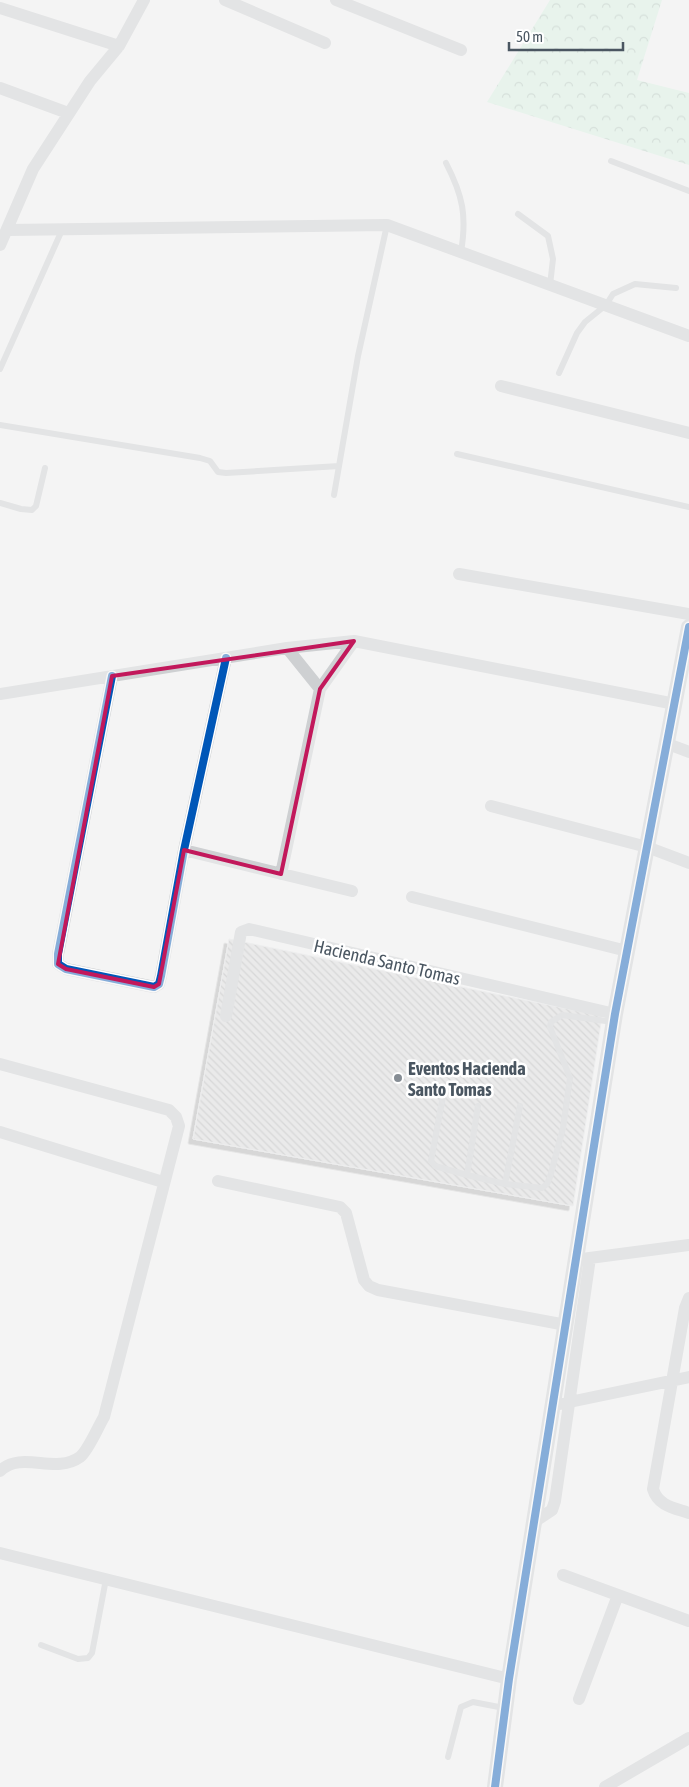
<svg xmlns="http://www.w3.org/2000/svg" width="689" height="1787" font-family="'Asap Condensed',sans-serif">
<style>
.forest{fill:url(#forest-crowns)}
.building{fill:url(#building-back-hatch);stroke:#e5e6e7;filter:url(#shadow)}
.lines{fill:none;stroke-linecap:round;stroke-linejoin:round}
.service{stroke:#ced0d2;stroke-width:6}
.minor{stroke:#ced0d2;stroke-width:12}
.tertiary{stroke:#ced0d2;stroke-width:16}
.cycleway-casing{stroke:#fff;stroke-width:11}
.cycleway{stroke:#0057b8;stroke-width:8}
.marked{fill:none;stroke:#c2185b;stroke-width:4;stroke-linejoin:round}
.poi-dot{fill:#868d94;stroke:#fff;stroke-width:2}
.labels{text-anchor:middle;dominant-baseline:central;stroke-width:5;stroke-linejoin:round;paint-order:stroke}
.street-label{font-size:18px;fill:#4a5661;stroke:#fff}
.poi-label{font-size:18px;font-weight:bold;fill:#4a5661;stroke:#fff;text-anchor:start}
</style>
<defs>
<pattern id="forest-crowns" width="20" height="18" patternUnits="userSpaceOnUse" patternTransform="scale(1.25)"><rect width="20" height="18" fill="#d9f2e3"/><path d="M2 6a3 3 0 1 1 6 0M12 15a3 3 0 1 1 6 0" fill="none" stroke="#b2c7bb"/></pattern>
<pattern id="building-back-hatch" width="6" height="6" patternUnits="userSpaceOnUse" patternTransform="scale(1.25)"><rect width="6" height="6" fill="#ddddde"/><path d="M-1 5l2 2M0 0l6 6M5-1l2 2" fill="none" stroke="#b5b6b7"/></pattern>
<filter id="shadow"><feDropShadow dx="-4.5" dy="4.5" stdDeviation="0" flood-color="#0004"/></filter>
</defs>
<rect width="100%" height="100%" fill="#f4f4f4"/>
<path class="forest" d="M550 0H662L637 80 689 93V165L487 102Z"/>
<path class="building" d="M229 939 602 1016 573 1206 193 1139Z"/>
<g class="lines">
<path class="service" d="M611 161 689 191
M446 163C463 196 467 216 461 252
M518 214 548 236 553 259 550 285
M0 369 62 230
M559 373 577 333 585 322 606 305 613 294 635 284 676 288
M0 425 200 458 210 461 218 472 226 473 339 466
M457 454 689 507
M334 495 358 356 387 225
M0 503 21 509 32 510 36 506 45 468
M443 1096 431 1161 435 1166 467 1175
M478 1106 467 1175 505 1184
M520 1106 505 1184 542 1188 547 1184 550 1177 563 1128 570 1078 550 1027 551 1022 562 1015 613 1022
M41 1645 78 1659 88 1658 92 1653 106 1579
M448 1757 461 1707 473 1702 504 1708"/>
<path class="minor" d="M225 0 325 43
M336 0 461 50
M0 8 119 46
M0 88 68 113
M8 230 387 225 689 336
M0 245 33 169 90 81 119 46 144 0
M501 386 689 433
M459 574 689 614
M287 648 320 689
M112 676 58 954V964L66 969 154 987 159 984 161 976 184 850 226 658
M0 694 287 648 354 641 675 704
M668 744 689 752
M491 806 647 847 689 863
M184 850 352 891
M281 874 320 689 354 641
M412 897 627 951
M226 1016 241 932 249 929 615 1014
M0 1064 169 1110 176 1117 179 1126 104 1417C98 1427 88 1451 80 1457 55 1475 22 1450 0 1471
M0 1132 163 1182
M218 1181 340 1207 346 1213 364 1280 369 1286 378 1290 566 1325
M582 1259 689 1245
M689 1298 685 1308 653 1489C658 1506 674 1508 689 1513
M560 1404 689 1377
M534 1522 552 1510 555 1501 590 1258
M0 1553 509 1679
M563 1575 689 1621
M579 1699 618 1595
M605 1787 689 1738"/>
<path class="tertiary" d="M495 1787 509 1679 615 1014 689 627"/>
<defs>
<path id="cycleway" d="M112 676 58 954V964L66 969 154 987 159 984 161 976 184 850 226 658
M495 1787 509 1679 615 1014 689 627"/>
</defs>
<use href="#cycleway" class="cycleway-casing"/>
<use href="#cycleway" class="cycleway"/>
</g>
<path d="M0 0H689V1787H0ZM354 641 320 689 281 874 184 850 159 984 154 987 66 969 58 964 112 676Z" fill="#f4f4f4" fill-opacity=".55" fill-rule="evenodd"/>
<path class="marked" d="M354 641 320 689 281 874 184 850 159 984 154 987 66 969 58 964 112 676Z"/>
<circle class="poi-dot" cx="398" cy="1078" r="5"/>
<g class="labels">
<g class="street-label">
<text transform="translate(387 962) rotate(13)">Hacienda Santo Tomas</text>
</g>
<g class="poi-label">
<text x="408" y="1068">Eventos Hacienda<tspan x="408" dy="21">Santo Tomas</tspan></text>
</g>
</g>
<path d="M509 42v8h114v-8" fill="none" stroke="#4a5661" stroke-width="2.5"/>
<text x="516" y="42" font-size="15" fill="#4a5661" stroke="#ffffff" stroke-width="4" paint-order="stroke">50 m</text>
</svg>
